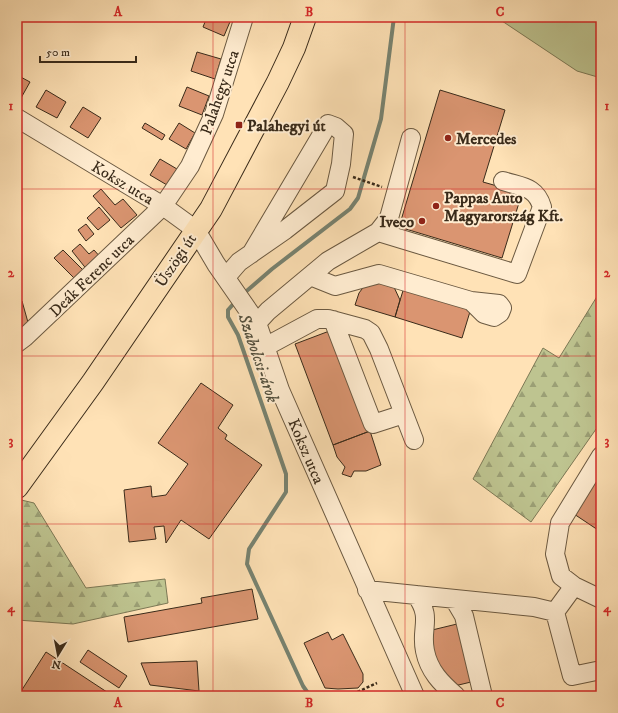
<svg xmlns="http://www.w3.org/2000/svg" width="618" height="713" viewBox="0 0 618 713" font-family="'IM FELL DW Pica',serif">
<defs>
<pattern id="forest-firs" width="22" height="20" patternUnits="userSpaceOnUse"><rect width="22" height="20" fill="#bec490"/><path d="M5 1l3.5 6h-7zM16 11l3.5 6h-7z" fill="#9b9f75"/></pattern>
</defs>
<rect width="100%" height="100%" fill="#ffe2b6"/>
<filter id="stains"><feTurbulence type="fractalNoise" baseFrequency=".005" numOctaves="4"/><feColorMatrix values="0 0 0 0 .2 0 0 0 0 .09 0 0 0 0 .02 0 0 0 .5 -.17"/></filter>
<radialGradient id="worn" r=".72"><stop offset=".6" stop-color="#630" stop-opacity="0"/><stop offset="1" stop-color="#630" stop-opacity=".3"/></radialGradient>
<path fill="#bec490" stroke="#7c7855" d="M496 17H601V78L577 71Z"/>
<path fill="url(#forest-firs)" stroke="#7c7855" d="M601 290V422L531 522 473 479 543 348 559 358Z
M17 499 34 503 86 588 165 579 168 603 73 624 17 620Z"/>
<g fill="none" stroke-linecap="round" stroke-linejoin="round">
<path stroke="#778371" stroke-width="4" d="M242 295 272 269 350 209 358 198 381 119 394 17
M236 301 228 310V317L238 335 286 474V492L249 549 247 564 303 686 310 696"/>
</g>
<path fill="#da9571" stroke="#3a2b1a" d="M207 17H232L224 36 203 27Z
M197 52 221 59 215 79 191 71Z
M17 75 30 82 21 98 17 96Z
M187 87 209 96 202 115 179 106Z
M46 90 66 102 57 118 36 107Z
M440 90 505 110 483 182 522 193 502 258 399 227Z
M83 107 101 118 88 138 70 127Z
M145 123 165 135 162 140 142 128Z
M179 123 195 133 186 149 169 139Z
M160 159 177 169 167 185 150 175Z
M101 189 115 205 123 199 137 215 121 228 93 196Z
M99 207 110 220 98 230 87 218Z
M86 224 94 234 86 241 78 230Z
M80 244 89 254 94 250 102 259 88 271 72 251Z
M63 250 85 272 77 281 54 258Z
M387 282 393 285 400 300 395 317 355 305 359 293 365 285Z
M405 284 472 305 462 338 395 317Z
M22 301 29 326 18 329 17 303Z
M332 330 370 431 333 445 295 344Z
M201 383 233 405 218 428 227 435 225 439 262 465 209 539 181 520 166 543 164 526 154 527 156 539 129 542 124 490 151 486 152 497 166 495 188 464 158 443Z
M370 431 381 465 366 471H354L351 477 342 474 345 467 337 457 333 445Z
M601 468V532L571 512Z
M252 589 258 619 128 642 124 617 202 603 201 598Z
M457 624 471 682 442 689 428 631Z
M328 632 332 640 343 634 363 674V682L358 688 338 689 325 688 304 643Z
M88 650 127 676 119 688 80 662Z
M46 652 113 696H18Z
M197 661 199 691 150 685 141 663Z"/>
<g fill="none" stroke-linecap="round" stroke-linejoin="round">
<defs>
<path id="minor" d="M17 118 163 206 196 230 216 264 257 323 280 390 415 696
M378 232 517 274 542 207C536 186 521 187 503 181
M310 276 335 286 379 274 471 301 499 304 502 308 500 313 494 317 484 314 471 301
M226 277 239 262 285 230 335 191 341 164 344 134 336 127 328 124 251 254
M333 320 373 424 404 414
M257 323 268 311 328 261 378 232 389 218 411 138
M17 343 25 337 163 206 190 166 214 114 244 17
M265 347 317 319H328L365 329 371 333 379 349 414 440
M601 456 560 523 555 554 561 576 574 586 601 599
M367 590 534 607 555 612 572 676 601 670
M416 595C433 618 420 628 425 651 429 671 441 683 456 696
M454 599 464 616 483 696
M555 612 574 586"/>
<path id="major" d="M17 487 93 382 211 209 278 82 294 48 305 17"/>
</defs>
<use href="#minor" stroke="#6b5941" stroke-width="20"/>
<use href="#major" stroke="#3a2b1a" stroke-width="24"/>
<path stroke="#3a2b1a" stroke-width="2.5" stroke-dasharray="3 2" stroke-linecap="butt" d="M353 177 382 187
M339 696 340 694 355 693 377 683"/>
<use href="#minor" stroke="#ffecd0" stroke-width="18"/>
<use href="#major" stroke="#ffe2b6" stroke-width="22"/>
</g>
<path fill="none" stroke="#d62828" stroke-width="1" stroke-opacity="0.55" d="M213 17V696M405 17V696M17 189H601M17 356H601M17 524H601"/>
<g fill="#8f2418" stroke="#ffecd0" stroke-width="1.5">
<rect x="235" y="121" width="8" height="8" rx="2"/>
<circle cx="448" cy="138" r="4"/>
<circle cx="436" cy="206" r="4"/>
<circle cx="422" cy="221" r="4"/>
</g>
<g text-anchor="middle" stroke-width="4" stroke-linejoin="round" paint-order="stroke">
<g font-size="16" fill="#3a2b1a" stroke="#ffecd0">
<text transform="translate(219 92) rotate(-71)" y="6">Palahegy utca</text>
<text transform="translate(123 182) rotate(31)" y="6">Koksz utca</text>
<text transform="translate(175 260) rotate(-56)" y="6">Üszögi út</text>
<text transform="translate(91 275) rotate(-44)" y="6">Deák Ferenc utca</text>
<text transform="translate(307 451) rotate(67)" y="6">Koksz utca</text>
</g>
<g font-size="16" font-weight="bold" fill="#3a2b1a" stroke="#ffecd0" text-anchor="start">
<text x="247" y="131">Palahegyi út</text>
<text x="456" y="144">Mercedes</text>
<text x="444" y="203">Pappas Auto<tspan x="444" dy="18">Magyarország Kft.</tspan></text>
<text x="414" y="227" text-anchor="end">Iveco</text>
</g>
<g font-size="17" font-style="italic" fill="#54503e" stroke="#ffecd0">
<text transform="translate(259 358) rotate(71)" y="6">Szabolcsi-árok</text>
</g>
</g>
<rect width="618" height="713" fill="none" stroke="#ffe2b6" stroke-width="44"/>
<g transform="translate(58 655) rotate(190)" stroke="#ffecd0" stroke-width="3" paint-order="stroke">
<path d="M0-3L7 15L0 10L-7 15Z" fill="#3a2b1a"/>
<text y="-6" font-size="11" font-weight="bold" text-anchor="middle" fill="#3a2b1a">N</text>
</g>
<path d="M40 56v6h96v-6" fill="none" stroke="#3a2b1a" stroke-width="2"/>
<text x="46" y="56" font-size="12" fill="#3a2b1a" stroke="#ffecd0" stroke-width="3" paint-order="stroke">50 m</text>
<rect x="22" y="22" width="574" height="669" fill="none" stroke="#d62828" stroke-width="1.5"/>
<g font-size="13" text-anchor="middle" font-weight="bold" fill="#d62828">
<text x="118" y="16">A</text>
<text x="309" y="16">B</text>
<text x="500" y="16">C</text>
<text x="11" y="110">1</text>
<text x="607" y="110">1</text>
<text x="11" y="277">2</text>
<text x="607" y="277">2</text>
<text x="11" y="445">3</text>
<text x="607" y="445">3</text>
<text x="11" y="612">4</text>
<text x="607" y="612">4</text>
<text x="118" y="707">A</text>
<text x="309" y="707">B</text>
<text x="500" y="707">C</text>
</g>
<rect width="100%" height="100%" filter="url(#stains)"/>
<rect width="100%" height="100%" fill="url(#worn)"/>
</svg>
